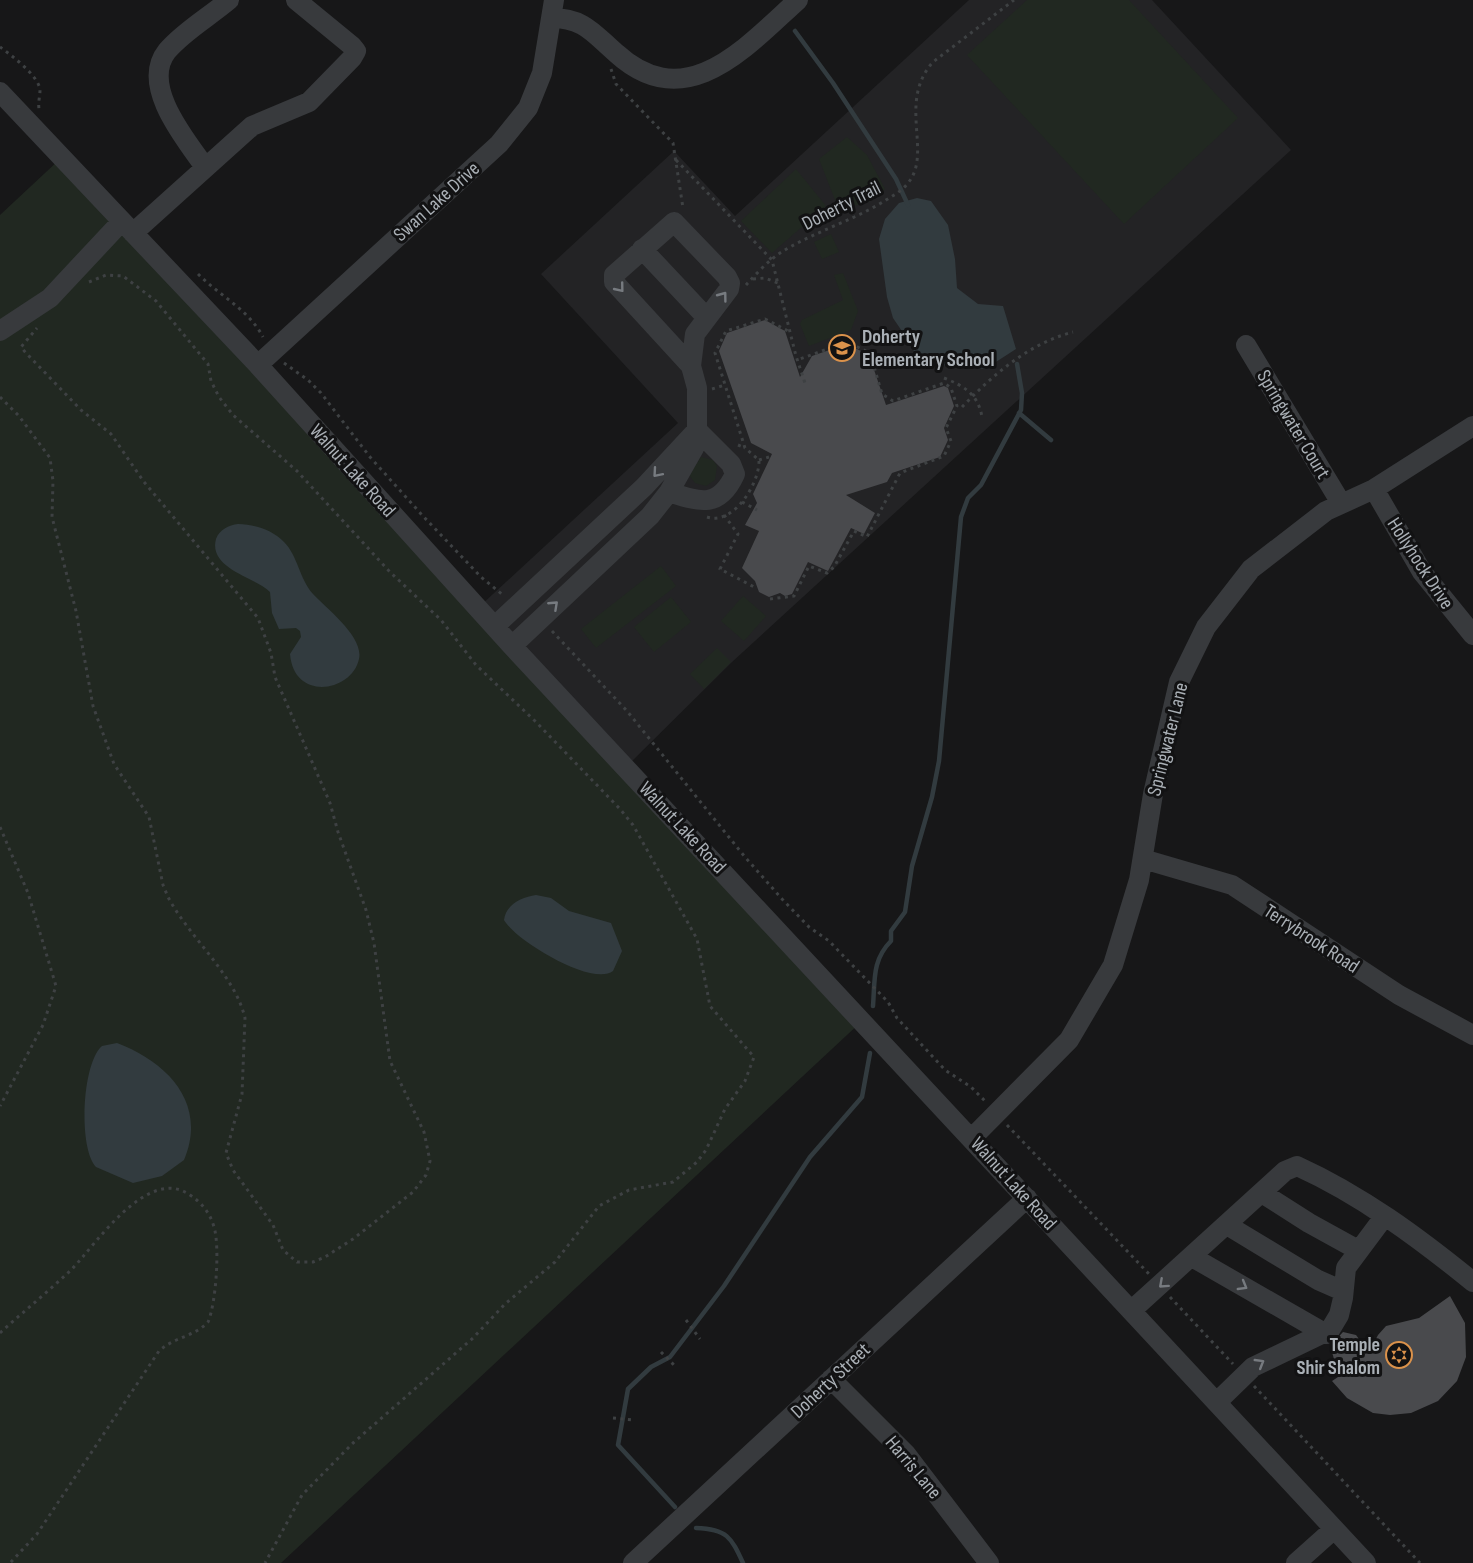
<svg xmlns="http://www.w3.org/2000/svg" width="1473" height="1563" viewBox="0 0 1473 1563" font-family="'Sofia Sans Condensed',sans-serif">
<rect width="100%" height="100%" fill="#171718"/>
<path fill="#232325" d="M969 0H1152L1291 150 732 662 627 766 479 607 678 423 541 274 674 151 735 216Z"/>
<path fill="#212821" d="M1027 0H1129L1238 118 1124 224 967 55Z
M847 137 867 155 885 189C870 205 855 210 835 200L819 159Z
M60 159 862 1021 281 1563H0V215Z
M796 169 826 206 772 253 741 221Z
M831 234 839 252 822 259 814 242Z
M843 273 858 311 851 330 809 346 800 324 802 320 843 300 834 275Z
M701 457 713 460 717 466 715 480 706 486 695 483 689 475Z
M661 566 676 586 596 648 581 629Z
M743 596 766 616 744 641 721 621Z
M671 597 691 622 654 652 634 627Z
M717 648 731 662 704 689 690 674Z"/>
<path fill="#323b3f" d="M917 198 931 201 948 225 955 259 957 288 978 304 1003 306 1016 349 985 369C962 365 941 367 918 362L912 346 893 318 887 297 879 239 885 219 899 203Z
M238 524C255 525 271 529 284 542 298 556 299 578 313 594 327 609 364 637 359 659 352 692 294 702 290 654L301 637 300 631 296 628 279 629 272 613 270 592C255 577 208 569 216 539 219 530 229 525 238 524Z
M536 895 551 898 569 911 611 923 622 951 613 971C592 987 515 940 504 920 506 904 522 897 536 895Z
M117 1043C167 1062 208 1103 184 1160L162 1176 133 1183 96 1167C78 1148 82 1063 102 1046Z"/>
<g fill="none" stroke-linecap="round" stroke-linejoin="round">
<path stroke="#323b3f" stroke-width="4.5" d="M795 31 833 83 896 179 908 205
M1019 413 1051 440
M873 1006C875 980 872 960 891 941V931L905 912 912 866 932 797 939 761 961 517 968 498 981 485 1021 410 1022 393 1017 364
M675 1507 618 1445 628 1389 651 1367 670 1357 724 1286 810 1157 862 1097 870 1053
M696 1528C727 1529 731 1537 743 1563"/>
</g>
<path fill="#494a4d" d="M765 320 785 331 800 377 812 356 847 344 869 355 886 405 944 386 948 388 954 406 944 428 948 440 940 457 892 473 887 482 846 495 875 513 864 534 851 528 828 571 808 562 792 594 785 596 780 593 769 597 759 592 755 581 742 568 759 531 745 525 757 503 753 494 772 454 751 443 719 351 727 333Z
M1450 1296 1465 1323 1466 1357 1457 1381 1438 1401 1411 1413 1390 1415 1373 1413 1347 1398 1332 1381 1347 1371 1334 1359 1331 1349V1345L1343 1332 1356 1335 1369 1352 1378 1335 1386 1326 1419 1318Z"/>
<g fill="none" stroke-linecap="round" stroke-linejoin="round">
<path stroke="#3e4143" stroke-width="3" stroke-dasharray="3 4.5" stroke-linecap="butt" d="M0 47C11 55 39 76 40 90 40 96 38 102 39 109
M611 69 616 84 673 143 683 208
M676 160 772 260 796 356 806 386
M198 274C220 296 249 310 263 337
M753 279 765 278 778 283
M89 282 106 275 123 276 156 301 208 364 211 381 219 397 233 415 297 471 390 572 441 620 476 665 535 721 620 809 633 825 697 939 710 1006 754 1057 745 1081 725 1109 706 1150 697 1162 673 1182 629 1190 599 1206 555 1262 505 1304 473 1338 353 1443 302 1495 265 1563
M746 285C756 274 768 261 780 253 813 232 853 221 886 200 894 195 903 190 908 183 933 153 897 102 933 62L1014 0
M284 363 308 380 321 393 370 457 422 515 481 577 503 595
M944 378C964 386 978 394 982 417
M712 389 725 385
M0 397 19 416 50 458 53 481 52 517 76 611 93 706 114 764 149 817 163 885 168 897C189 937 235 975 245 1018L242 1094 226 1153 233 1170 273 1225 283 1250 297 1262H313L325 1257 353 1239 413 1192 426 1175 430 1161 424 1132 390 1061 374 943 366 910 338 832 330 803 275 677 271 653 258 618 144 482 111 434 81 410 26 353 21 347 37 328
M962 407C994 374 1028 344 1073 332
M738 445 745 448
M759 460 769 457
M742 502 757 510
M724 515 738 534 720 569 756 588
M707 517C734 526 760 482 759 460L745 448 715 353 726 331 765 319 790 332
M770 599 794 596 809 566 827 573 834 567 854 531 867 537 900 473 944 456 951 441 946 428 957 406 951 388 944 383 893 401 882 394 870 353 847 342 797 360
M552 631 627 711 745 857 782 899 809 927 829 941 888 1002 897 1018 945 1070 971 1087 986 1102
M0 827 28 893 56 986 43 1025 0 1106
M1007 1125 1149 1274
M1170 1297 1233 1364
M686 1320 700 1339
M0 1333C24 1311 49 1291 72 1269 96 1244 148 1165 190 1195 202 1203 210 1213 214 1227 220 1246 216 1304 208 1322 194 1337 174 1337 159 1351L37 1534 10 1563
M661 1352 676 1367
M1254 1386 1420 1563
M613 1418 633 1420"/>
<path stroke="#383a3d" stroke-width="20" d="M551 18C584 18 593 33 616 53 686 117 746 47 798 0
M0 92 258 365 512 646 1366 1563
M205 167C185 139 140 85 167 51 184 31 209 17 229 0
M133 233 252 126 309 102 352 58 356 51 352 46 296 0
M642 249 706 317
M0 331 50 298 122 221
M1246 345 1341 503
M258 365 499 144 528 108 542 73 554 0
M1374 489 1422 572 1473 635
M669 492C700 502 719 509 735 474L731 464 697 430
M495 626 644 487 697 430
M512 646 650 516 669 492 694 448 697 430V388L691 366 695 334 729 289 730 283 727 277 674 222 614 275V282L691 366
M1143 859 1232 885 1399 995 1473 1035
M972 1138 1069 1040 1113 965 1139 880 1153 794 1179 682 1206 627 1251 569 1326 511 1374 489 1473 426
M1262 1193 1309 1223 1358 1250
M1227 1225 1318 1280 1343 1291
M1192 1257 1326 1334
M1132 1310 1285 1171 1297 1166C1361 1195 1419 1238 1473 1282
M831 1379 906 1454 989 1563
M1217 1402 1253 1367 1330 1330 1339 1315 1343 1298 1346 1268 1384 1217
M633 1563 1027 1198
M1296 1563 1334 1529"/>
</g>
<defs><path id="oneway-chevron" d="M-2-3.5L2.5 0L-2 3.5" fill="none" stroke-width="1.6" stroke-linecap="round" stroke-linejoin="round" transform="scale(1.5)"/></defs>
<g stroke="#777b80">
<use href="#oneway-chevron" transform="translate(620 288) rotate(51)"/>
<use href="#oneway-chevron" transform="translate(723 296) rotate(-53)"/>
<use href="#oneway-chevron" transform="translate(657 473) rotate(131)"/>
<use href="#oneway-chevron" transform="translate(554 605) rotate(-43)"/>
<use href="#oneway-chevron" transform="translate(1163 1284) rotate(138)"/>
<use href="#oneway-chevron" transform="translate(1243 1286) rotate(30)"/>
<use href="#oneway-chevron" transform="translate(1260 1363) rotate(-31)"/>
</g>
<defs>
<symbol id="school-ring" viewBox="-11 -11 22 22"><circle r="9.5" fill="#121213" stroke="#db924b" stroke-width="1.5"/><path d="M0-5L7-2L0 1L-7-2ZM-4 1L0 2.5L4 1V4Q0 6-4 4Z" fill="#db924b"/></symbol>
<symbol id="synagogue-ring" viewBox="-11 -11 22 22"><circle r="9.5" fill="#121213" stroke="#db924b" stroke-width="1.5"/><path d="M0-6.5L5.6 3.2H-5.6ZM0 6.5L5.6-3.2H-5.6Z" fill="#db924b"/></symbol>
</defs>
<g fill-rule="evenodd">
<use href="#school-ring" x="827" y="333" width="30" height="30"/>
<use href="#synagogue-ring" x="1384" y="1340" width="30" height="30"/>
</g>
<g text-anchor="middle" stroke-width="6" stroke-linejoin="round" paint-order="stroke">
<g font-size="20" fill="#aab0b6" stroke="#121213">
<text transform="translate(436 201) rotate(-42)" y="7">Swan Lake Drive</text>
<text transform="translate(841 205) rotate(-27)" y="7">Doherty Trail</text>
<text transform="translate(1294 424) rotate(59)" y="7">Springwater Court</text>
<text transform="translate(353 470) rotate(48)" y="7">Walnut Lake Road</text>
<text transform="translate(1421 563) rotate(57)" y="7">Hollyhock Drive</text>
<text transform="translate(1167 739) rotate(-76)" y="7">Springwater Lane</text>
<text transform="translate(683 827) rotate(47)" y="7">Walnut Lake Road</text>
<text transform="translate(1312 938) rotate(33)" y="7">Terrybrook Road</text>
<text transform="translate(1014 1183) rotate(48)" y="7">Walnut Lake Road</text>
<text transform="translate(830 1380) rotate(-43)" y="7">Doherty Street</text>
<text transform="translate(914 1467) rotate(50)" y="7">Harris Lane</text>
</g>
<g font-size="20" font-weight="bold" fill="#aab0b6" stroke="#121213" text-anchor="start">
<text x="862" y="343">Doherty<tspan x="862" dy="23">Elementary School</tspan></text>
<text x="1380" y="1351" text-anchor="end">Temple<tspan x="1380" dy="23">Shir Shalom</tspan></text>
</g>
</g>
</svg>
